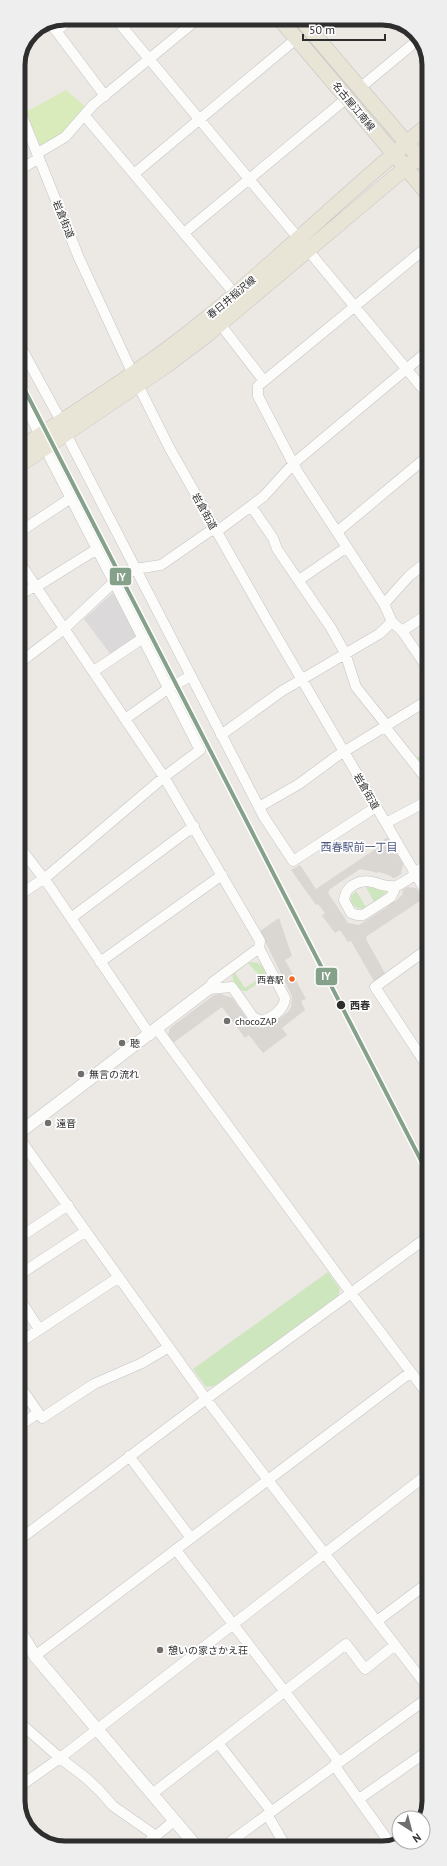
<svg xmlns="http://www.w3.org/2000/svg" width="447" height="1866" viewBox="0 0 447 1866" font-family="'PT Sans','Noto Sans JP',sans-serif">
<rect width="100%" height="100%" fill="#ece8e4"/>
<path fill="#dcd9db" d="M116 590 139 636 111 655 84 619Z"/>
<path fill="#cee6be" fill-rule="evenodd" d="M428 750V776L416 758Z
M368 885 386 889 388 891 374 902 366 887Z
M356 891 366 907 364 909 357 908 351 903V896Z
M249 962C258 961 268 967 265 978L247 991H244C236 987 231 981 233 971ZM248 963 260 976V978L245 988 235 973Z
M328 1272 340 1289 338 1297 214 1386 206 1387 193 1369Z"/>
<path fill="#d9eabb" d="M66 90 87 108 63 135 43 146 40 145 26 112Z"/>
<path fill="#dad6d2" d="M388 838 403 864 401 874 395 878H392L391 876 379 872 377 873 370 871 360 869 330 889 328 893 348 923 359 925 386 908 394 900 395 902 403 894 402 891 407 887 416 888 423 899 367 936 366 939 386 975 375 983 351 941 348 942 340 930 335 933 322 916 325 913 318 904 316 905 291 870 300 865 316 889 383 844 384 839Z
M279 918 292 956 285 960 306 999 301 1001 305 1010 282 1028 287 1035 263 1053 249 1035 245 1038 222 1007 173 1043 168 1036 170 1028 214 995 221 994 232 998 251 1024 257 1027 263 1028 269 1026 288 1012 291 1008 292 996 260 931Z"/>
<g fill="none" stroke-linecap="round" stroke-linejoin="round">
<defs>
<path id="minor" d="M115 18 299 239
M51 24 105 96
M308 28 321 18
M56 31 72 18
M361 87 419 39
M18 106 79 258 138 385 170 449 267 620 429 897
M85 116 235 294
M38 153 65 137 93 105 199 18
M18 171 39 158
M134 174 296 39
M184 233 347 98
M428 246 258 386V396L297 471 384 604 392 622 402 631 428 669
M307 249 428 395
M220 324 264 381
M18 342 61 421
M18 392 40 435
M66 434 264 817 293 861 376 807
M251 506 273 538 277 549 331 628 345 653 356 687 384 722 387 729 428 781
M337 532 428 456
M18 533 71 498
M18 560 164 777 260 941 259 948 285 998C284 1010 272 1018 261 1021L253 1017 232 987 208 989
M299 580 347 547
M36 587 97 549
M18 596 35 586
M384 604 409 576 428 561
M402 631 428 614
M18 664 64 629 114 582 135 569 161 565 210 531 220 529 251 506 264 496 294 463 428 351
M94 671 143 638
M125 719 169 688 191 676
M221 735 282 691 379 634 392 622
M259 807 299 784 337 756 428 700
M386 823 429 800
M18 845 48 884 150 1035
M44 879 164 777 200 750 45 448
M396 886 391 897 363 915H357L351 913 344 900C345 893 347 889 353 885 371 875 380 889 396 886 402 884 410 878 415 875
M18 896 43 879
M71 918 194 826
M429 948 375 987 429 1069
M100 962 222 875
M208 989 213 982 259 948
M157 1029 351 1293 429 1396
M19 1138 206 1399 268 1480 35 1656
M19 1238 68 1205
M19 1275 86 1231
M19 1298 39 1329
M19 1343 119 1277
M411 1372 268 1480 429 1689
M19 1385 42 1418 94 1384 142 1363 169 1347
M19 1426 38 1413
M129 1456 191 1538
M19 1540 206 1399 429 1236
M176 1550 339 1762
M377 1621 429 1582
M19 1722 60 1758 86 1778 99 1790 113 1806 156 1836 175 1820
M218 1743 271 1811
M334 1765 392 1846
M19 1787 60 1758 429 1473
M152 1794 346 1644 365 1669 395 1645
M359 1799 429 1750
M267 1814 286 1847
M223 1847 429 1697
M141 1848 156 1836"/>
<path id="tertiary" d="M19 1133 208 989
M19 1630 35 1656 197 1847"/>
<path id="secondary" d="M415 875 429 866"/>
<path id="primary" d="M279 18 428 194
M300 18 428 168
M18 450C82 407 148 367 207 318 282 256 353 187 428 125
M18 466 167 365 208 334 428 149"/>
</defs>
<use href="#minor" stroke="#c5c4c5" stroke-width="11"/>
<use href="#tertiary" stroke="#c5c4c5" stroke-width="13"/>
<use href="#secondary" stroke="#c5c4c5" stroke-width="15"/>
<use href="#primary" stroke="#c6c5c4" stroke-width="16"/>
<use href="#minor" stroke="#fcfcfb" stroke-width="10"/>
<use href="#tertiary" stroke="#fcfcfb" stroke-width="12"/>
<use href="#secondary" stroke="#fcfcfb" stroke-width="14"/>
<use href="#primary" stroke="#e8e4d6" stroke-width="15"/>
<defs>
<path id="rail-1" d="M18 377 429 1176"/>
</defs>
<use href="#rail-1" stroke="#fff" stroke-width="7"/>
<use href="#rail-1" stroke="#85a18a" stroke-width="4"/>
</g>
<circle fill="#f26522" stroke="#fff" stroke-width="1.5" cx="292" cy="979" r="3.5"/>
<circle fill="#2e2e2e" stroke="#fff" stroke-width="1.5" cx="341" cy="1005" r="5"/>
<g fill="#706f6e" stroke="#fff" stroke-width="1.5">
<circle cx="227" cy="1021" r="4"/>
<circle cx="122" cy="1043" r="4"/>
<circle cx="81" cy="1074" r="4"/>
<circle cx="48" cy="1123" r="4"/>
<circle cx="160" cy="1650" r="4"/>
</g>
<g text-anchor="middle" stroke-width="3.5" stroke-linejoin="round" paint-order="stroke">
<g font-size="9" fill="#2e2e2e" stroke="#fff" text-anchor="end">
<text x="284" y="983">西春駅</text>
</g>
<g font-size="10" fill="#2e2e2e" stroke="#fff">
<text transform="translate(354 106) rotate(50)" y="4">名古屋江南線</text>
<text transform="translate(64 219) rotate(68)" y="4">岩倉街道</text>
<text transform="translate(231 297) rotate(-40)" y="4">春日井稲沢線</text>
<text transform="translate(205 511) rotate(61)" y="4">岩倉街道</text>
<text transform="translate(367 791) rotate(60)" y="4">岩倉街道</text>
</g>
<g font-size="10" font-weight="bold" fill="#2e2e2e" stroke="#fff" text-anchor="start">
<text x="350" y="1009">西春</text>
</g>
<g font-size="10" fill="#2e2e2e" stroke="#fff" text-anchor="start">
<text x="235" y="1025">chocoZAP</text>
<text x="130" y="1047">聴</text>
<text x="89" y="1078">無言の流れ</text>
<text x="56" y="1127">遠音</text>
<text x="168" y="1654">憩いの家さかえ荘</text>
</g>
<g font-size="11" fill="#4d5680" stroke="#fff">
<text x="359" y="851">西春駅前一丁目</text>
</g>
</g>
<path d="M0 0H447V1866H0ZM65 25H382A40 40 0 0 1 422 65V1801A40 40 0 0 1 382 1841H65A40 40 0 0 1 25 1801V65A40 40 0 0 1 65 25Z" fill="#eee" fill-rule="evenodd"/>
<path fill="none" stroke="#2e2e2e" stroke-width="5" d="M65 25H382A40 40 0 0 1 422 65V1801A40 40 0 0 1 382 1841H65A40 40 0 0 1 25 1801V65A40 40 0 0 1 65 25Z"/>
<g stroke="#fff" stroke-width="1.5">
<rect x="109" y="567" width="23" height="19" rx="4" fill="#85a18a"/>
<rect x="315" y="967" width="23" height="19" rx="4" fill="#85a18a"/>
</g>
<g font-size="11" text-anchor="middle" font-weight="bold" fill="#fff">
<text x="121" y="581">IY</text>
<text x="326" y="980">IY</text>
</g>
<g transform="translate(411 1830) rotate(144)"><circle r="19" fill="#ffffff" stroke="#ababab"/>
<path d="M0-3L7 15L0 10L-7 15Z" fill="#706f6e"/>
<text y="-6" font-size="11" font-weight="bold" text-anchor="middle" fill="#2e2e2e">N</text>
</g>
<path d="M303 34v6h82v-6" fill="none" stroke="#2e2e2e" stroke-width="2"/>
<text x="309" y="34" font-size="12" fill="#2e2e2e" stroke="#ffffff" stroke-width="3" paint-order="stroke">50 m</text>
</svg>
